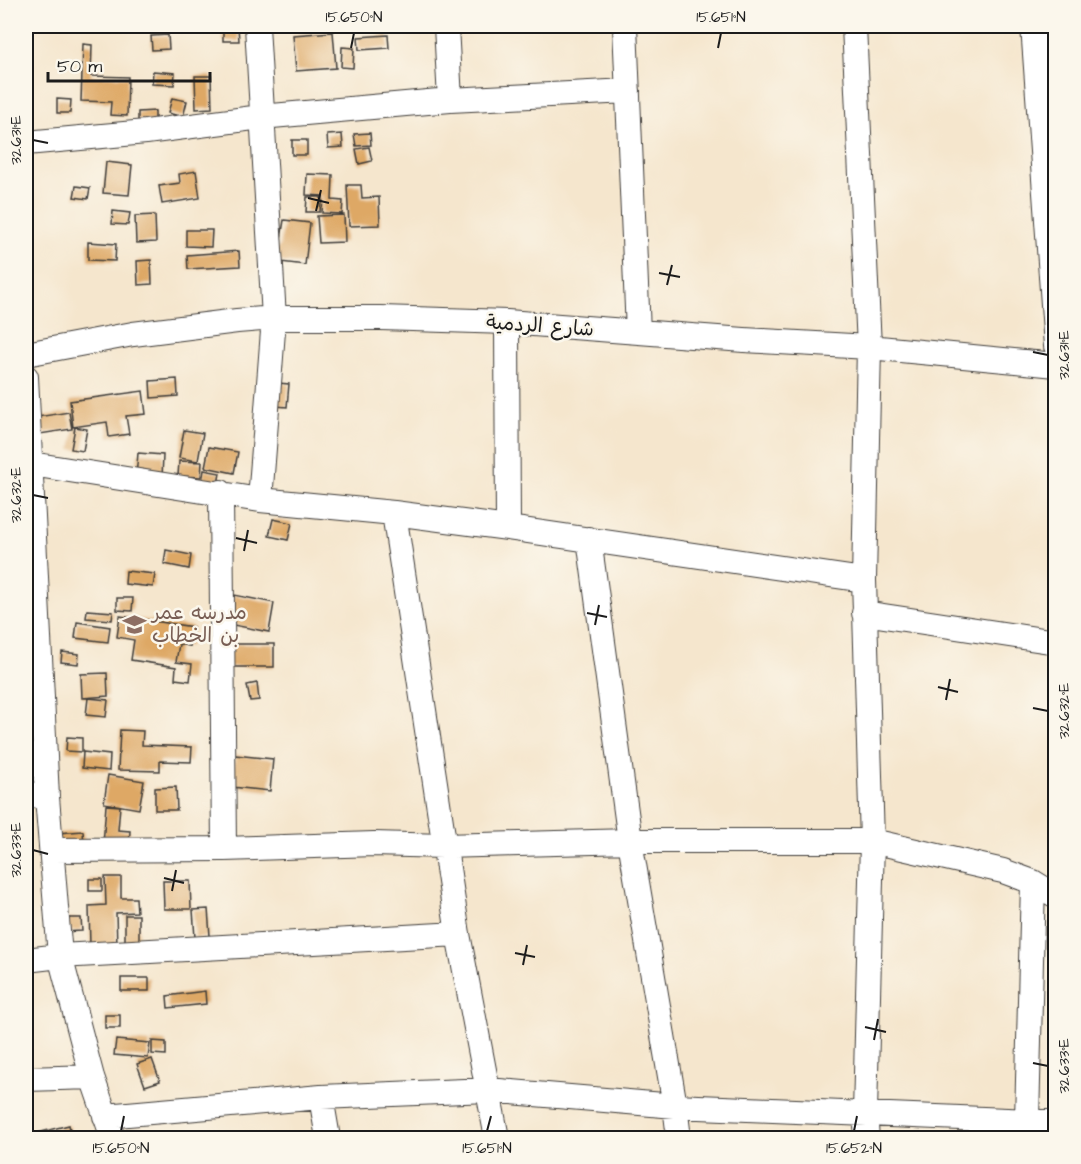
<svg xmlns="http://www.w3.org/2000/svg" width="1081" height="1164" viewBox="0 0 1081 1164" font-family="'Architects Daughter','Playpen Sans Arabic',sans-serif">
<rect width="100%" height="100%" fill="#fbf7ec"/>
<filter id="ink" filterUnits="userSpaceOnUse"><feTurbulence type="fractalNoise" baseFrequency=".0167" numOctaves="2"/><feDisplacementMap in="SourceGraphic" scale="12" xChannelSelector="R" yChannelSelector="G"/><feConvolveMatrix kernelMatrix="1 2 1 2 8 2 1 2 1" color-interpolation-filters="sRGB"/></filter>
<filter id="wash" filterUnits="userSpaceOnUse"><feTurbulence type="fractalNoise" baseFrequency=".008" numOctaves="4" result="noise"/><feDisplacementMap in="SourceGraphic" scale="24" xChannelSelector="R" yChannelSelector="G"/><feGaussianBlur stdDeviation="1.35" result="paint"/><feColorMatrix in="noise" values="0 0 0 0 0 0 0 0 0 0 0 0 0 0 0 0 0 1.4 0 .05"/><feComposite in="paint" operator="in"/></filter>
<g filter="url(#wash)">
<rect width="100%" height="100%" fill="#f5e6cd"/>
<g id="blocks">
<path fill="#dea865" d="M223 26H238L239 41H223Z
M333 32 336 68 296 71 293 35Z
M168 35 169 49 152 50 151 36Z
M388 35 389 48 359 50 358 37Z
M83 44 92 45 91 76 128 77 127 116 110 115 111 102 81 101Z
M342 47 354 48 353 68 341 67Z
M153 71 175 73 174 85 152 84Z
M195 76H211L212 108 196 109Z
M172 98 187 101 183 117 168 113Z
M57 99 71 100 70 113H57Z
M155 111V121H138V112Z
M370 133 371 145 356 146 354 134Z
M342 134 343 147 328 148 327 135Z
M292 140H307V155H292Z
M369 147 372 161 359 164 356 149Z
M106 162 132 165 129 195 103 193Z
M196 171 200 198 162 204 159 186 180 183 179 174Z
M307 174 333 175 332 200 343 201 342 214 322 213 323 196 306 195Z
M347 185H361L362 198 379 197 380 225 349 226Z
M76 186 90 188 88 199 74 197Z
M307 197H321L320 212H306Z
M113 211 130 213 128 225 112 224Z
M155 215 156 242 136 243 135 216Z
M344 215 345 242 319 243 317 216Z
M284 220 310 223 305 265 264 260 280 246Z
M186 230H212L211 247 186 246Z
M88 242 116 244 115 261 88 260Z
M239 251 240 266 188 269 187 255Z
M151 260 152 284 138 285 137 261Z
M177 379 178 396 151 398 150 381Z
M266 382 289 384 287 407 264 405Z
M143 391 146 414 126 416 129 434 109 437 107 422 73 427 70 401Z
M69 412 72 429 40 434 37 417Z
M75 427 87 429 83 451 71 449Z
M184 430 203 433 198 461 179 458Z
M209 447 238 452 234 473 205 467Z
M138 453 163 455 162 478 136 477Z
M179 461 202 462 201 477 178 476Z
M204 470 220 473 217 490 201 488Z
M273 519 292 523 288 540 269 536Z
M166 550 191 555 189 569 164 564Z
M126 571 155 574 153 587 125 584Z
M234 595 274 603 269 632 228 624Z
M117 598H133L132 611 117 610Z
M87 610 113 612 112 620 86 618Z
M120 616 193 627 190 646 179 644 176 662 192 664 190 681 175 679 176 667 131 660 134 640 117 637Z
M77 622 110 627 108 642 75 638Z
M225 644H274V667H225Z
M62 652 79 654 78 664 61 662Z
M107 673 108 696 82 698 81 674Z
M257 683 259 700 250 701 247 685Z
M88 698 108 700 106 717 86 715Z
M120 730 143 731 142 745 192 747 191 762 160 761V771L118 770Z
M67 737 82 738V752L66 751Z
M83 752 110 755 109 771 82 768Z
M235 755 273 759 270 791 232 787Z
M108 775 144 781 139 809 104 803Z
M176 787 177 810H155V788Z
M106 805 120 806 118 830 130 831 129 847 103 845Z
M83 831 84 845 59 847 58 833Z
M105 877H121V898H136L137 912 116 913 117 945 90 946 89 906 106 905Z
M89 879H102V891H89Z
M163 881H190L191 909H164Z
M208 909 210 936 195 938 193 910Z
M125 915H139V943H125Z
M62 918H81L82 931 62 932Z
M121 978H149V991H121Z
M205 991 206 1004 168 1008 167 996Z
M105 1015H120V1028H105Z
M116 1040 150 1043 148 1058 114 1055Z
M152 1041 166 1042V1055L152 1054Z
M152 1059 160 1081 145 1086 137 1064Z
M69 1125 72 1138H38L37 1133Z"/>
</g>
</g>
<g filter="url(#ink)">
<use href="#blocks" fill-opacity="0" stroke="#3d3a37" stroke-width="1.5"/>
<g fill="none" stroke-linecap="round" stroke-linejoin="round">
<defs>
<path id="minor" d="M257 26 274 318 260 500
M446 26 450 100
M625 26 638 332
M854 26 869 347 864 580 872 841 865 1113 867 1138
M1033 26 1056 346
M26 143 146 132 261 117 450 100 628 91
M507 322 508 528
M26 354 133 334 237 321 274 318H381L507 322 744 340 869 347 1056 365
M26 377 47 797 60 956 92 1077 113 1138
M31 464 260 500 394 513 508 528 864 580
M221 492 224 849
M394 513 458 934 497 1138
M589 539 630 841 675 1106 679 1138
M864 613 1056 642
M26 794 47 797
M52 850 224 849 374 844 443 846 630 841H872L1003 871 1033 882 1056 896
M26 960 60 956 458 934
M26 1079 92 1077
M321 1097 328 1138
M105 1116 321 1097 488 1090 675 1106 1056 1122
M1027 1120 1033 882"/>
</defs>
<use href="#minor" stroke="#3d3a37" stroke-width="26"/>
<use href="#minor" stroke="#fff" stroke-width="24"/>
</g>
</g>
<path fill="none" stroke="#1c1c1c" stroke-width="2" d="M351 48 354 33M718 48 721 33M33 140 48 143M308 198 329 203M316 211 321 190M659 273 680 277M667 285 672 265M1033 352 1048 355M33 495 48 498M236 538 257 543M244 551 248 530M587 613 607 617M595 625 599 605M938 687 958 692M946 700 950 679M1033 708 1048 711M33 850 48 854M164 878 184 883M172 891 176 870M515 953 535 957M523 965 527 945M865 1027 886 1032M874 1040 878 1019M1033 1063 1048 1066M121 1131 124 1116M487 1131 491 1116M854 1131 857 1116"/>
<defs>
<symbol id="school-bare" viewBox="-9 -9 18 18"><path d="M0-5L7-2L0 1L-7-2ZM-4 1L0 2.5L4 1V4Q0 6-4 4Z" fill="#8d6e63" stroke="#fbf7ec" stroke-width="2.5" paint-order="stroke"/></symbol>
</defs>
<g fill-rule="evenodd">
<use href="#school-bare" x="118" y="608" width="33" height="33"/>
</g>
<g text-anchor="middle" stroke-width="5" stroke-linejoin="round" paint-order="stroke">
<g font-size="20" fill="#1c1c1c" stroke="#fbf7ec">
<text transform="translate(540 325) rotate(4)" y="7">شارع الردمية</text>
</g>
<g font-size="20" fill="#785e54" stroke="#fbf7ec" text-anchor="start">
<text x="152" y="619">مدرسه عمر<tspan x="152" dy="23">بن الخطاب</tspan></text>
</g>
</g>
<rect width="1081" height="1164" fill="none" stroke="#fbf7ec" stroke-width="66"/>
<path d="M48 72v9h162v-9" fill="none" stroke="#1c1c1c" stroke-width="3"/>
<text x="57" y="72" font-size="18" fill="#1c1c1c" stroke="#fbf7ec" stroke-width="4.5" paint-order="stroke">50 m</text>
<rect x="33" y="33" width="1015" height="1098" fill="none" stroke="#1c1c1c" stroke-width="2"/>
<g font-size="15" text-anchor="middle" fill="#1c1c1c">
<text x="354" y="22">15.650°N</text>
<text x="721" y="22">15.651°N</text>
<text transform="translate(16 140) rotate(-90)" y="5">32.631°E</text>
<text transform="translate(1064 355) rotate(-90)" y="5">32.631°E</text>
<text transform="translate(16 495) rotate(-90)" y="5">32.632°E</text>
<text transform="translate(1064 711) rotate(-90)" y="5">32.632°E</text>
<text transform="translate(16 850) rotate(-90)" y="5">32.633°E</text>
<text transform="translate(1064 1066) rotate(-90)" y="5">32.633°E</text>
<text x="121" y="1153">15.650°N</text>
<text x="487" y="1153">15.651°N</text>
<text x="854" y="1153">15.652°N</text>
</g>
</svg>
